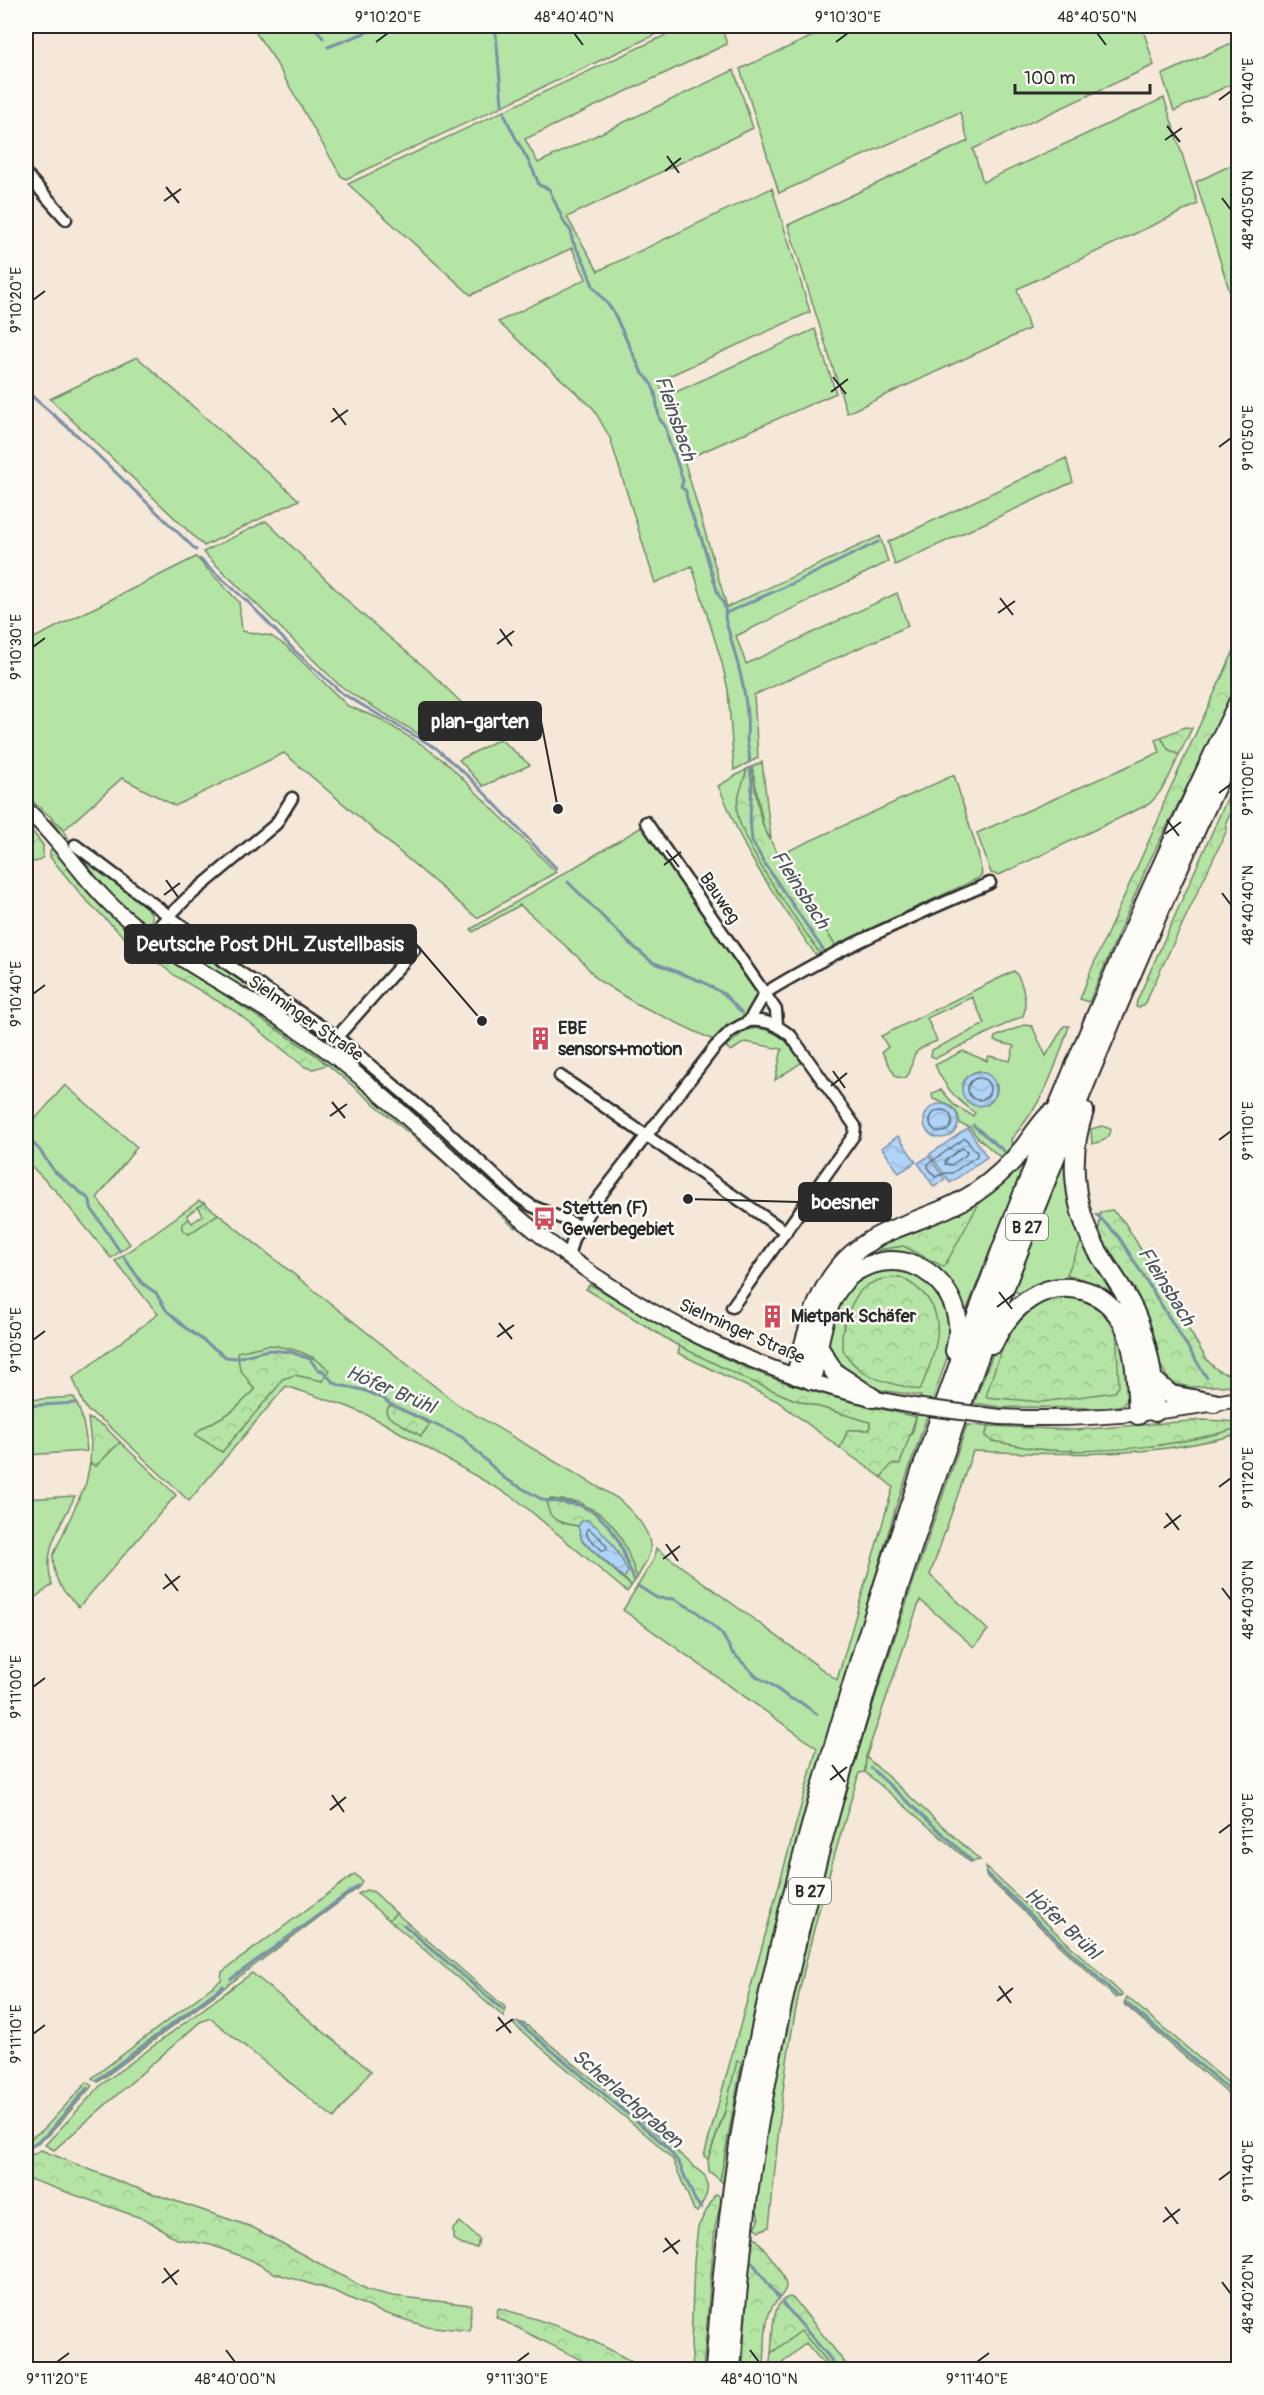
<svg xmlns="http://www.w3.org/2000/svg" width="1264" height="2395" viewBox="0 0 1264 2395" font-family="Pangolin,sans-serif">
<defs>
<pattern id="forest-crowns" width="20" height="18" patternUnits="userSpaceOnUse" patternTransform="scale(1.5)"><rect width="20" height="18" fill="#b5e5a4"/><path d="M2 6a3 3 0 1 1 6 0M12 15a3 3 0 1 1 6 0" fill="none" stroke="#9cc58d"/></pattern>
<pattern id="water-waves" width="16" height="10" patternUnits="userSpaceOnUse" patternTransform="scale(1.5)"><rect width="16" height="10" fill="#afd4f8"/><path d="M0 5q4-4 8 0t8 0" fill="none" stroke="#97b6d5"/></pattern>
</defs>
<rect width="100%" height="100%" fill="#f5e8d9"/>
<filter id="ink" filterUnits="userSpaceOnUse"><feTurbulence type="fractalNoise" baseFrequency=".0167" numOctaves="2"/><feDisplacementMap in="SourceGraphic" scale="12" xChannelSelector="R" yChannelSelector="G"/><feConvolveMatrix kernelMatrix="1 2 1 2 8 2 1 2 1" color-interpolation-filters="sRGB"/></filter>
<g filter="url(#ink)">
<path fill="#b5e5a4" stroke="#708868" stroke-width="1.5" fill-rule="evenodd" d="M251 26H674L346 179 341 176 272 56Z
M685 26H721L727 44 525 139 538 163 734 70 753 128 567 217 598 271 772 188 810 312 658 381 665 397 815 329 836 393 684 460 727 607 880 536 888 562 736 636 746 664 897 593 908 626 754 695 758 758 734 770 728 690 722 663 692 566 655 583 610 438 593 408 498 322 586 279 572 248 471 295 348 184Z
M835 26H1142L1154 65 973 149 983 182 1164 98 1198 204 1017 289 1029 329 847 413 788 225 968 141 960 112 779 193 740 69Z
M1238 40V81L1174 111 1162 75Z
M1238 162V319L1196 182Z
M137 357 299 500 204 546 50 399Z
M1066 458 1073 482 895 565 888 542Z
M266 521 357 610 428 670 470 711 422 736 353 695 337 683 203 552Z
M196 557 239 602 242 631 271 636 286 646 348 706 378 718 421 744 448 764 556 872 477 918 284 753 175 806 122 778 65 829 26 796V642Z
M1161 737 1168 749 1179 755C1171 774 1164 790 1149 804L999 875 991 873 977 833 1160 752 1155 740Z
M500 739 530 765 483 786 459 760Z
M762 762 771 839 764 829 752 767Z
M747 769 737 806 758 859 821 955 817 957C795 924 771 891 751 857 737 834 730 809 718 786Z
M954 775 978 853 982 874 979 878 835 945 777 856Z
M50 819 63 830 76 851 149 910 152 915V921L144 923 108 893 84 866Z
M640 828 647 829 761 991 744 1018 726 1026 713 1040 635 1003 598 980 580 959 520 905 473 932 471 929Z
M170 927H173V933L195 951 197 945 215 961 335 1041 404 1098 509 1193 505 1196C451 1147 398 1095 339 1053 284 1013 227 978 170 942L164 937 163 933Z
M1014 971C1023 980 1028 1005 1023 1016L936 1058 931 1056 932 1050 985 1024 972 997 927 1018 937 1041C930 1044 919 1047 915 1054 910 1063 913 1072 905 1078L896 1077 882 1052 888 1047 881 1036Z
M206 978 234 994 351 1074 490 1196 517 1225 515 1228 455 1172 316 1055 223 994Z
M1024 1025 1032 1026 1046 1056 1064 1026H1069C1054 1072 1044 1102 1011 1139 1013 1149 1007 1152 1000 1157L977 1137 970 1127 960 1124C958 1107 948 1104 933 1099L932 1094 941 1089 954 1105 973 1116 975 1113C956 1099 945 1088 935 1065L963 1051 987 1061 989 1056 1010 1061 1014 1046 994 1041 995 1037ZM979 1071 983 1072 997 1085C998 1093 994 1100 987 1105L962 1089C963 1080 970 1072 979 1071Z
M758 1028C783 1033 788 1042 802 1062L775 1080 782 1049 745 1042 731 1051 726 1047 746 1030Z
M65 1085 137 1147 97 1198 130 1244 111 1258 55 1190 26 1161V1119L31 1124Z
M1102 1126 1111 1129C1110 1140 1102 1141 1092 1144L1091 1129Z
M1030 1149 963 1319 947 1281 863 1261 840 1272 899 1230ZM978 1205 903 1246 877 1250Z
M1067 1154 1069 1183 1127 1309 1112 1300 1022 1294 1014 1291ZM1083 1241 1112 1296 1092 1283 1067 1274Z
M199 1201 204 1203 187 1215 189 1219 183 1224 189 1234 218 1214 457 1404 617 1498C631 1510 653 1531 650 1551 648 1561 641 1570 637 1578L626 1549 580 1502 550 1499 547 1501 562 1523 578 1526 582 1541 631 1586 627 1592 516 1499 380 1421 349 1407 286 1386 189 1501 105 1422 88 1411 83 1403 73 1378 158 1314 115 1261ZM313 1357 323 1381 295 1375 282 1379 222 1452 201 1429 233 1411 255 1390 249 1383ZM393 1406 430 1423 421 1436Z
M906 1265 936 1284 952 1318 948 1355 895 1510 830 1731 723 2183 720 2180 742 2062 708 2159 704 2156 817 1748 623 1610 654 1559 656 1548 837 1680 893 1487 881 1477 913 1431 921 1396 880 1390 842 1371 827 1346 835 1303 855 1276Z
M1047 1294 1108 1309 1128 1353 1129 1399 1122 1405 1107 1408 1000 1407 974 1403 997 1343 1015 1316Z
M680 1346 793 1399 870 1422V1430H848L840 1448 777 1401 678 1353Z
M74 1397C83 1415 86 1431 87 1451L26 1455V1400Z
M967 1425 989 1426 985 1436 992 1441 1046 1450 1115 1448 1161 1445 1238 1428V1434C1152 1458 1062 1455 973 1451L930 1575 988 1630 974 1647 920 1600 866 1757 865 1772 859 1773C832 1863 803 1956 789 2049 779 2108 776 2168 769 2227L759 2231 755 2227 759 2221 755 2199C769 2120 781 2041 800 1963 844 1780 906 1602 967 1425Z
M120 1442 176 1495 79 1607C62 1592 53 1579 53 1556L86 1483 90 1463 96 1466Z
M75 1496C61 1526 41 1550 52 1585L26 1604V1499Z
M355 1874 362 1881 358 1888 98 2082 92 2078 221 1980 222 1972Z
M366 1890 374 1892 396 1913 389 1920 358 1894Z
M252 1973 371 2071 334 2118 210 2018 200 2022 54 2150 45 2145 102 2084Z
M87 2082 92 2086 49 2135 26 2151V2141L43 2130Z
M460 2222 479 2239 477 2248 462 2245 453 2239V2229Z
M801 2330 834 2369H828L806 2343 775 2369 769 2370 771 2353Z"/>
<path fill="url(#forest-crowns)" stroke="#708868" stroke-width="1.5" d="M1238 642V685L1149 862 1089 1002 1080 999 1091 970 1160 816 1164 802Z
M1185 727 1192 728 1179 755 1168 749 1161 737Z
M752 767C755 783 758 817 765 830 785 870 811 907 835 945L821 955C801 925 734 838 737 805 738 794 744 781 747 769Z
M1238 774V799L1226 822 1227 830 1144 1005 1139 1008 1136 1007 1137 1001Z
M32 831 43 845V857L36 862 26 860V838Z
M56 845 68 862 223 994 316 1055 327 1065 313 1069 305 1067 236 1012 177 977 126 939 84 898 50 857V851Z
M973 1201 978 1205 944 1267 903 1246 877 1250 851 1264 879 1244Z
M204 1203 218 1214 189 1234 182 1229V1224L189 1219 192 1223 203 1215 198 1207Z
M1112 1210 1125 1223 1207 1360C1218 1372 1223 1375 1238 1374V1385L1191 1387 1175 1384 1167 1377 1159 1363 1148 1319 1137 1294 1099 1233 1100 1212Z
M1082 1240 1114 1297 1092 1283 1067 1274Z
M900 1277C954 1304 939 1345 920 1390 893 1384 863 1380 846 1355 835 1339 850 1298 865 1287 874 1280 888 1278 900 1277Z
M590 1284C637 1312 685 1341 735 1363 793 1389 855 1403 916 1417L900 1464H892L881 1477 840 1448 848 1430H870V1422L793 1399 746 1379 675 1344 586 1289Z
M1062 1294 1084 1296 1104 1311 1116 1328 1119 1386 1115 1392 1041 1402 986 1397C996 1364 1005 1328 1036 1307 1043 1301 1053 1298 1062 1294Z
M268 1345C295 1348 309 1353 330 1370L323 1381 295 1375 282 1379 279 1385 222 1452 195 1435 201 1429 233 1411 255 1390 240 1369 237 1352Z
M389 1406H393L430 1424 421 1436 389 1417 386 1412Z
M88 1418 104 1426 120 1442 96 1466 90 1463 91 1443Z
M1204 1420 1238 1422V1428C1179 1446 1109 1453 1047 1450 1029 1449 1010 1444 992 1441L985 1436 989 1426 1076 1430Z
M550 1499C607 1503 620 1527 637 1578L631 1586 624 1578 628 1572C618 1551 607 1533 588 1520L582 1521 578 1526C561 1523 547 1521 547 1501Z
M866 1757 980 1860 970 1862 865 1772Z
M986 1867 1123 1995 1116 1998 986 1876Z
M396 1913 505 2007 504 2017 389 1920Z
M1127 1997 1238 2091V2102L1124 2004Z
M518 2022 525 2024 616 2098 705 2176C711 2191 705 2199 697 2212L694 2210 673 2160 656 2143 513 2024Z
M737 2061 742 2062 720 2180 709 2171 708 2159 724 2115Z
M41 2150 128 2185 252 2227 368 2290 393 2296 471 2305 470 2331 425 2326 378 2311 334 2291 274 2273 249 2259 211 2245 177 2239 147 2220 26 2178V2158Z
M717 2194 722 2198 715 2227 703 2369H693L691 2345 694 2261 698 2227 714 2196Z
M753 2235C763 2247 784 2271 786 2286 787 2293 774 2302 771 2309 764 2323 765 2353 764 2369L743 2370 746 2292Z
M790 2297 795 2300 850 2369H834L801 2331 771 2353C773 2338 770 2300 790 2297Z
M498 2308C553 2323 595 2338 643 2369H599L496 2317Z"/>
<path fill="url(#water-waves)" stroke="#7a90a6" stroke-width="1.5" d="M962 1089a17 17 0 1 1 34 0a17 17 0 1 1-34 0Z
M924 1121a17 17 0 1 1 34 0a17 17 0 1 1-34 0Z
M968 1128 987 1157 950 1183 930 1154Z
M898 1136 916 1162 899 1173 882 1148Z
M929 1156 945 1180 934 1187 918 1163Z
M588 1520C607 1533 618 1551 628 1572L624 1578 582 1540 578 1526 582 1521Z"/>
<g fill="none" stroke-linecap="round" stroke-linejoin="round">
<path stroke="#606f7d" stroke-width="1.5" d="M968 1089a11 11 0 1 1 22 0a11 11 0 1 1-22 0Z
M930 1121a11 11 0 1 1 22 0a11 11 0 1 1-22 0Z
M965 1138 977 1153V1156L952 1173H945L935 1177 928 1167V1164Z
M962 1148 967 1151 966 1155 951 1165 945 1164 946 1160Z
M588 1528 600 1538 607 1547 606 1550H602L588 1537 586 1531Z"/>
<path stroke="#7a90a6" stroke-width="3" d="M314 26 323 38
M492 26 496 34 502 104
M328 47 383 26
M504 112C512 138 531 159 539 185L549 189 565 224 571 231 572 240 585 264 593 286 613 311 642 373C660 389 654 401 660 420 670 428 666 443 674 453L683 481 681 487 686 491C685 497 697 531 701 537L718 594C723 601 727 609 725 618 736 659 750 696 747 739 747 747 751 753 749 762
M26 391 79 437 196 550
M200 559 248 602 295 651 343 694 436 748 470 778 556 868
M726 613 798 581 878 542
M750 768 752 783 750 818 752 841 765 864 826 954
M568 882 628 942 652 962 703 982 724 994 742 1013
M973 1125 1004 1151
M26 1137 39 1149 54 1171 90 1200 91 1208 119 1250
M1096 1214 1119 1237 1207 1378
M123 1256 142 1283 156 1293 166 1310 186 1328 226 1357 236 1358 268 1350 291 1352 310 1359 317 1369 323 1371 333 1382 339 1385 363 1390 383 1398 390 1404 462 1437 504 1478 543 1500 579 1505 595 1513 609 1526 619 1542 634 1580
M26 1406 75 1403
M638 1586 657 1598 674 1599 696 1611 722 1634 732 1652 757 1677 769 1683 789 1698 800 1702 817 1714
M871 1768 972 1861
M986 1873 1118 1996
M404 1925 503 2010
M231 1979 358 1886
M1125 2002 1238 2097
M519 2023 665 2145 679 2163 695 2200 701 2208
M97 2080 223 1986
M26 2150 46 2135 87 2088
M752 2262 778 2297
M783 2303 840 2370"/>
<defs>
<path id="minor" d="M26 174 66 219
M646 822 770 1001 776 1010 777 1025
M75 845 193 934 226 963 337 1037 435 1120 516 1195 532 1206 580 1226
M149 936 186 899 276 824 292 798
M765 993C836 949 913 916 990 883
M337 1037 414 950
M560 1076 786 1232
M568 1257 573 1239 593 1205 715 1047 731 1031 749 1021 765 993
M732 1307 854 1135 855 1126 791 1036C777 1025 767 1019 749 1021"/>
<path id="tertiary" d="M26 809C61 840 84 882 121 914 181 966 256 999 321 1046 400 1105 468 1178 545 1239 650 1322 781 1385 914 1406
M1000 1417C1081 1421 1159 1414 1238 1399"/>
<path id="trunk" d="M1084 1111C1068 1156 1073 1208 1097 1250 1109 1271 1125 1290 1135 1313 1148 1343 1154 1380 1155 1412
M993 1344C1010 1307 1043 1278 1086 1291 1101 1296 1113 1307 1121 1320 1137 1347 1136 1384 1138 1415
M819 1348 835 1373 873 1398
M796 1375C812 1314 823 1260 887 1232 917 1219 947 1211 975 1193 994 1180 1011 1164 1025 1146 1033 1135 1040 1124 1050 1114
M1152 1379 1171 1395 1214 1403
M811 1380C819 1350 821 1309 842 1284 851 1272 866 1265 881 1262 920 1255 953 1285 958 1323 959 1333 957 1342 955 1351
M715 2370C721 2285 729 2199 744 2115 773 1953 818 1794 867 1637 967 1317 1092 1005 1238 703
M731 2370C737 2287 745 2203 759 2121 797 1906 861 1695 932 1489 1020 1233 1122 983 1238 739"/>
</defs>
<use href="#minor" stroke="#2b2b2b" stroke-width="15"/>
<use href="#tertiary" stroke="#2b2b2b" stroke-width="18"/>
<use href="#trunk" stroke="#2b2b2b" stroke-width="22"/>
<use href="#minor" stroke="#fdfcf7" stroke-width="10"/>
<use href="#tertiary" stroke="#fdfcf7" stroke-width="14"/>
<use href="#trunk" stroke="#fdfcf7" stroke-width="18"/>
<defs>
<path id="tertiary-bridge" d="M914 1406 1000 1417"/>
</defs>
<use href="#tertiary-bridge" stroke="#2b2b2b" stroke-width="18" stroke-linecap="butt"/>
<use href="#tertiary-bridge" stroke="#fdfcf7" stroke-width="14"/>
</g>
</g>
<path fill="none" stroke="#2b2b2b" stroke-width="2" d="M574 33 583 45M1097 33 1106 45M376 42 388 33M836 42 848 33M1219 100 1231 91M1167 126 1180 142M1165 140 1182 128M667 156 679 173M665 171 681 158M166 187 179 203M1222 198 1231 210M164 201 181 189M33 300 45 291M833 377 846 394M831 392 848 379M333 408 346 425M331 422 348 410M1219 447 1231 438M1000 598 1013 615M998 613 1015 601M500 629 512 646M497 644 514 631M33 647 45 638M1219 793 1231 784M1167 820 1179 836M1165 834 1181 822M666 850 679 867M664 865 681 852M166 880 178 897M1222 893 1231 905M164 895 180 883M33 994 45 985M833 1071 845 1088M831 1086 847 1073M332 1102 345 1118M330 1116 347 1104M1219 1140 1231 1131M999 1292 1012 1309M997 1307 1014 1294M499 1323 512 1339M497 1337 514 1325M33 1340 45 1331M1219 1487 1231 1478M1166 1513 1179 1530M1164 1528 1181 1515M666 1544 678 1561M663 1559 680 1546M165 1574 178 1591M1222 1588 1231 1600M163 1589 180 1576M33 1687 45 1678M832 1765 845 1782M830 1780 847 1767M332 1795 344 1812M330 1810 346 1797M1219 1833 1231 1824M999 1986 1011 2003M997 2001 1013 1988M498 2017 511 2033M496 2031 513 2019M33 2034 45 2025M1219 2180 1231 2171M1165 2207 1178 2224M1163 2222 1180 2209M665 2238 678 2254M663 2252 680 2240M164 2268 177 2285M1222 2282 1231 2294M162 2283 179 2270M226 2350 235 2362M750 2350 759 2362M57 2362 69 2353M517 2362 529 2353M977 2362 989 2353"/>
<defs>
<symbol id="building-bare" viewBox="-9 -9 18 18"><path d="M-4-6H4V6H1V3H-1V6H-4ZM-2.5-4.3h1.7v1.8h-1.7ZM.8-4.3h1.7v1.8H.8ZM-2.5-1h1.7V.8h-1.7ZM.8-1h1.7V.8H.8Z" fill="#d1495b" stroke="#fdfcf7" stroke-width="2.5" paint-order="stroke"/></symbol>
<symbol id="bus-bare" viewBox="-9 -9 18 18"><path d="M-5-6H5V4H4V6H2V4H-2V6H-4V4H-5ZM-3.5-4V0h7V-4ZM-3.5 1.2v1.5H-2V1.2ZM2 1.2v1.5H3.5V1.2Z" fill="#d1495b" stroke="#fdfcf7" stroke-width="2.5" paint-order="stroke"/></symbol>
</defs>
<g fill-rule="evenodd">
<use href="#building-bare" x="524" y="1022" width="33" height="33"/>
<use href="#bus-bare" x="528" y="1202" width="33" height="33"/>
<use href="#building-bare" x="756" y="1300" width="33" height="33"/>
</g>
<g text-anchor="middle" stroke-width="5" stroke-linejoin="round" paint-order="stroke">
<g fill="#fdfcf7" stroke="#6a6a68" stroke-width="1.5">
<rect x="1006" y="1214" width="42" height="26" rx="4.5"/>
<rect x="789" y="1878" width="42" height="26" rx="4.5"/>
</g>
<g font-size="16" font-weight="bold" fill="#2b2b2b">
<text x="1027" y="1233">B 27</text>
<text x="810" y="1897">B 27</text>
</g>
<g font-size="18" fill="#2b2b2b" stroke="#fdfcf7">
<text transform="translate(720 898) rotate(56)" y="6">Bauweg</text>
<text transform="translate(306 1018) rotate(35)" y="6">Sielminger Straße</text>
<text transform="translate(742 1331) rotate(24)" y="6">Sielminger Straße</text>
</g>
<g font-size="18" font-weight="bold" fill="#2b2b2b" stroke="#fdfcf7" text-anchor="start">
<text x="558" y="1034">EBE<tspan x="558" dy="21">sensors+motion</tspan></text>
<text x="562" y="1214">Stetten (F)<tspan x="562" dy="21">Gewerbegebiet</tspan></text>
<text x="791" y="1322">Mietpark Schäfer</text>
</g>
<g font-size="20" font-style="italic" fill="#4c555e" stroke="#fdfcf7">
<text transform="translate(676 418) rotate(71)" y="7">Fleinsbach</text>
<text transform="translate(801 889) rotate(57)" y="7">Fleinsbach</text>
<text transform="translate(1167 1286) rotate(58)" y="7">Fleinsbach</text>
<text transform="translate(391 1389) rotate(23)" y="7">Höfer Brühl</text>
<text transform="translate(1063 1923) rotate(43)" y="7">Höfer Brühl</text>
<text transform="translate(628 2098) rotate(41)" y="7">Scherlachgraben</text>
</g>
</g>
<path fill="none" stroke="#2b2b2b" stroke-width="2" d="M558 809L541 721M482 1021L416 944M688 1199L799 1202"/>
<g fill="#2b2b2b" stroke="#fdfcf7" stroke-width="2">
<circle cx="558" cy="809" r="6"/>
<circle cx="482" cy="1021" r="6"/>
<circle cx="688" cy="1199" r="6"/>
</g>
<g fill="#2b2b2b" stroke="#2b2b2b" stroke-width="2">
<rect x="419" y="702" width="122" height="38" rx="6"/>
<rect x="125" y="925" width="291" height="38" rx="6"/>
<rect x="799" y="1183" width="92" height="38" rx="6"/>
</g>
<g font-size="20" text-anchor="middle" font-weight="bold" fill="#fff">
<text x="480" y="728">plan-garten</text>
<text x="270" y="951">Deutsche Post DHL Zustellbasis</text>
<text x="845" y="1209">boesner</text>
</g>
<rect width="1264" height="2395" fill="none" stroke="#fdfcf7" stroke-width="66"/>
<path d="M1015 84v9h135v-9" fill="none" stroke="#2b2b2b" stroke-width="3"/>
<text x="1024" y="84" font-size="18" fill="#2b2b2b" stroke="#fdfcf7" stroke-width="4.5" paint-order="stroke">100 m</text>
<rect x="33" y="33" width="1198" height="2329" fill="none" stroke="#2b2b2b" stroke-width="2"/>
<g font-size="15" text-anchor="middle" fill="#2b2b2b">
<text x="388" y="22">9°10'20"E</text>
<text x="574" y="22">48°40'40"N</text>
<text x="848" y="22">9°10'30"E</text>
<text x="1097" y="22">48°40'50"N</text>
<text transform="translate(1248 91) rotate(-90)" y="5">9°10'40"E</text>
<text transform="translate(1248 210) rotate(-90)" y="5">48°40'50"N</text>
<text transform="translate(16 300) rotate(-90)" y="5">9°10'20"E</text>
<text transform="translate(1248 438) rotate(-90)" y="5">9°10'50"E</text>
<text transform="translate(16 647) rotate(-90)" y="5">9°10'30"E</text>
<text transform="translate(1248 784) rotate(-90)" y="5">9°11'00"E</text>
<text transform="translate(1248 905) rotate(-90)" y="5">48°40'40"N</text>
<text transform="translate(16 994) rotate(-90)" y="5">9°10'40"E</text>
<text transform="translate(1248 1131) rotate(-90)" y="5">9°11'10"E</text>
<text transform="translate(16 1340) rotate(-90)" y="5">9°10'50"E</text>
<text transform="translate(1248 1478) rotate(-90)" y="5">9°11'20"E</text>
<text transform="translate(1248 1600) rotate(-90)" y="5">48°40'30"N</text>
<text transform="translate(16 1687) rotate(-90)" y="5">9°11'00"E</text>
<text transform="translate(1248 1824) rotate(-90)" y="5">9°11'30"E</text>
<text transform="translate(16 2034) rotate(-90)" y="5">9°11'10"E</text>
<text transform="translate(1248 2171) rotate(-90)" y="5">9°11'40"E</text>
<text transform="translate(1248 2294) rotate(-90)" y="5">48°40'20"N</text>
<text x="57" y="2384">9°11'20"E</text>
<text x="235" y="2384">48°40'00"N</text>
<text x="517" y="2384">9°11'30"E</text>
<text x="759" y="2384">48°40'10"N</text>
<text x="977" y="2384">9°11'40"E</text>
</g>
</svg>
